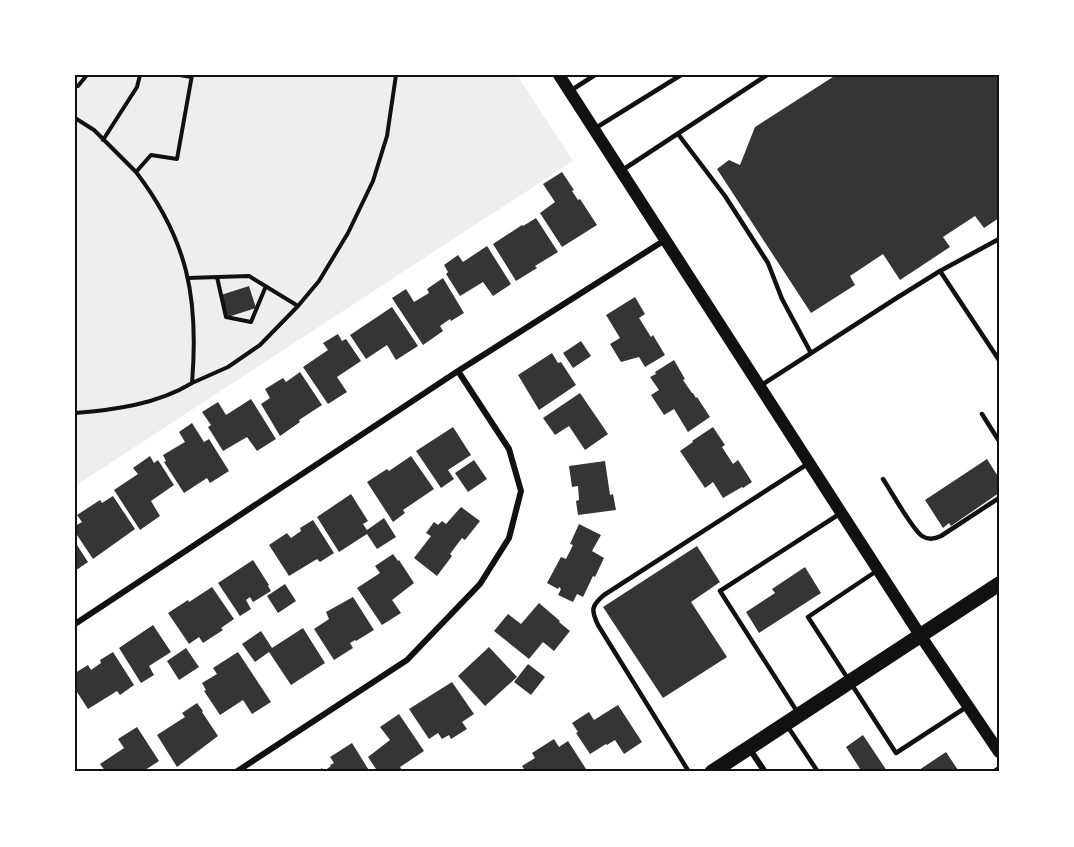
<svg xmlns="http://www.w3.org/2000/svg" width="1074" height="847" viewBox="0 0 1074 847" font-family="Arial,sans-serif">
<rect width="100%" height="100%" fill="#fff"/>
<path fill="#eee" d="M75 75H517L573 161 75 486Z"/>
<path fill="#353535" d="M836 75H999V218L984 228 975 216 943 237 950 247 900 280 883 254 850 276 855 285 811 313 717 169 729 160 740 165 755 127Z
M562 172 574 190 572 191 578 200 580 199 597 225 562 247 540 213 555 202 543 184Z
M536 218 558 252 535 266 537 268 516 281 493 244 522 225 523 226Z
M487 246 511 284 493 296 483 282 460 296 446 274 448 272 444 265 458 255 463 262Z
M443 278 464 313 451 321 450 319 440 326 443 331 423 345 392 298 406 289 414 302 429 293 427 289Z
M249 286 256 308 228 317 221 295Z
M635 297 645 314 639 318 651 337 653 335 665 355 645 367 639 357 621 362 610 344 620 338 606 315Z
M392 307 418 346 396 360 387 345 366 359 350 335Z
M338 334 342 341 346 339 361 361 337 377 347 392 328 404 303 367 328 350 323 343Z
M581 341 591 356 573 368 563 353Z
M552 353 558 363 561 362 576 385 539 410 518 375Z
M674 360 685 379 683 380 692 393H693L696 398 697 397 710 417 688 432 674 409 664 415 651 395 659 390 650 377 656 374 655 372Z
M300 372 322 405 299 420 300 422 280 436 261 404 270 398 265 389 283 378 286 382Z
M580 393 608 434 585 450 569 426 555 435 543 418Z
M251 399 276 439 257 451 247 437 223 451 208 427 211 425 202 412 218 402 226 415Z
M192 423 204 442 209 439 229 471 210 483 207 478 184 493 164 462 166 461 163 455 185 442 179 432Z
M453 427 471 455 448 470 454 479 441 488 416 451Z
M713 427 725 445 722 447 733 464 738 460 752 482 743 488 742 487 723 498 713 482 705 488 680 451 693 442 692 441Z
M150 456 154 463 158 460 174 485 151 501 160 516 140 530 114 490 138 474 133 468Z
M411 456 434 489 403 510 405 513 393 522 367 482 387 469 389 471Z
M987 459 999 478V493L951 526 949 523 943 528 925 500Z
M474 460 487 479 468 492 455 473Z
M605 461 610 495 613 494 616 510 578 515 576 501 579 500 578 486 572 487 569 466Z
M351 494 368 521 363 524 367 530 384 518 396 537 377 549 367 534 339 552 317 517Z
M113 496 135 529 93 559 75 532V526L82 522 77 515 100 500 102 503Z
M461 507 480 521 465 540 462 538 450 554 452 556 437 576 414 558 431 536 426 533 434 522 438 525 442 521 446 524Z
M313 520 334 553 320 562 317 559 289 576 269 545 287 533 291 538 301 531 300 528Z
M579 524 601 535 592 551 604 558 595 577 593 576 583 597 577 594 573 602 558 595 561 589 559 587 558 589 547 583 561 557 566 559 573 545 570 544Z
M75 542 88 562 75 571Z
M697 546 720 582 691 602 727 657 663 698 603 607Z
M393 554 398 561 399 560 414 583 392 600 401 613 382 625 357 588 380 573 375 566Z
M253 560 269 585 268 586 271 591 253 602 250 597 246 600 251 609 240 616 218 583Z
M805 567 821 593 759 633 746 612 775 593 772 589Z
M285 584 296 601 278 613 267 596Z
M212 587 234 619 221 628 223 630 203 643 199 637 189 644 168 613 188 600 189 602Z
M353 597 374 630 356 641 355 640 350 643 353 648 334 660 314 629 329 619 326 612Z
M539 603 560 621 559 622 570 631 554 651 543 642 529 659 494 631 508 614 521 624Z
M153 625 171 652 149 666 154 675 141 683 119 648Z
M303 628 325 663 291 685 269 652 255 662 242 644 261 631 272 648Z
M489 647 517 677 485 706 458 676Z
M186 648 199 667 179 680 167 661Z
M113 652 134 685 120 695 117 691 88 709 75 689V673L88 665 91 670 101 663 100 660Z
M238 652 271 702 252 714 243 700 220 715 204 691 206 690 202 683 217 674 213 668Z
M528 664 545 677 531 695 514 682Z
M452 682 474 714 462 722 467 729 451 739 449 735 442 739 438 733 429 739 409 709Z
M197 703 203 711 202 712 218 736 177 767 157 735 185 717 182 713Z
M618 705 642 742 624 754 615 740 607 745 606 744 590 754 576 733 578 732 572 723 589 712 594 720Z
M399 714 424 751 400 767 403 772H378L368 757 390 740 380 727Z
M137 727 159 761 142 772H106L100 764 124 748 118 739Z
M863 735 887 771 885 772H862L846 747Z
M554 739 559 747 568 741 588 772H526L522 766 535 758 532 753Z
M352 743 370 772H316L322 768 324 771 331 766 330 765 334 763 330 757Z
M946 752 958 770 955 772H916Z"/>
<g fill="none" stroke-linecap="round" stroke-linejoin="round">
<path stroke="#111" stroke-width="4" d="M180 75 191 77
M75 86H78L87 75
M75 118 94 130 136 172
M103 140 137 87 140 75
M217 277 226 317 251 322 266 286
M188 278 249 276 298 306
M192 383 228 367 260 345 298 306 319 281 348 233 373 181 387 136 396 75
M75 413C114 410 158 404 192 383 199 299 188 240 136 172L151 155 177 159 192 75"/>
<path stroke="#111" stroke-width="4.5" d="M570 91 595 75
M594 129 681 75
M678 134 725 196 768 263 782 299 811 353
M621 171 767 75
M940 271 999 360
M760 386 895 299 940 271 999 239
M982 414 999 441
M883 479C891 491 912 529 922 536 928 540 935 539 941 536L999 498
M878 570 808 617 896 753 968 706
M798 713 720 591 841 513
M788 727 818 772
M689 772 598 625C591 610 591 606 604 595L809 463
M993 772 999 768"/>
<path stroke="#111" stroke-width="6" d="M75 624 458 371 665 240
M749 748 765 772
M236 772 407 660 480 584 509 538 521 491 509 449 458 371"/>
<path stroke="#111" stroke-width="12" d="M559 75 920 635 999 752"/>
<path stroke="#111" stroke-width="15" d="M712 772 999 584"/>
</g>
<rect width="1074" height="847" fill="none" stroke="#ffffff" stroke-width="153"/>
<rect x="76" y="76" width="922" height="694" fill="none" stroke="#111" stroke-width="2"/>
</svg>
